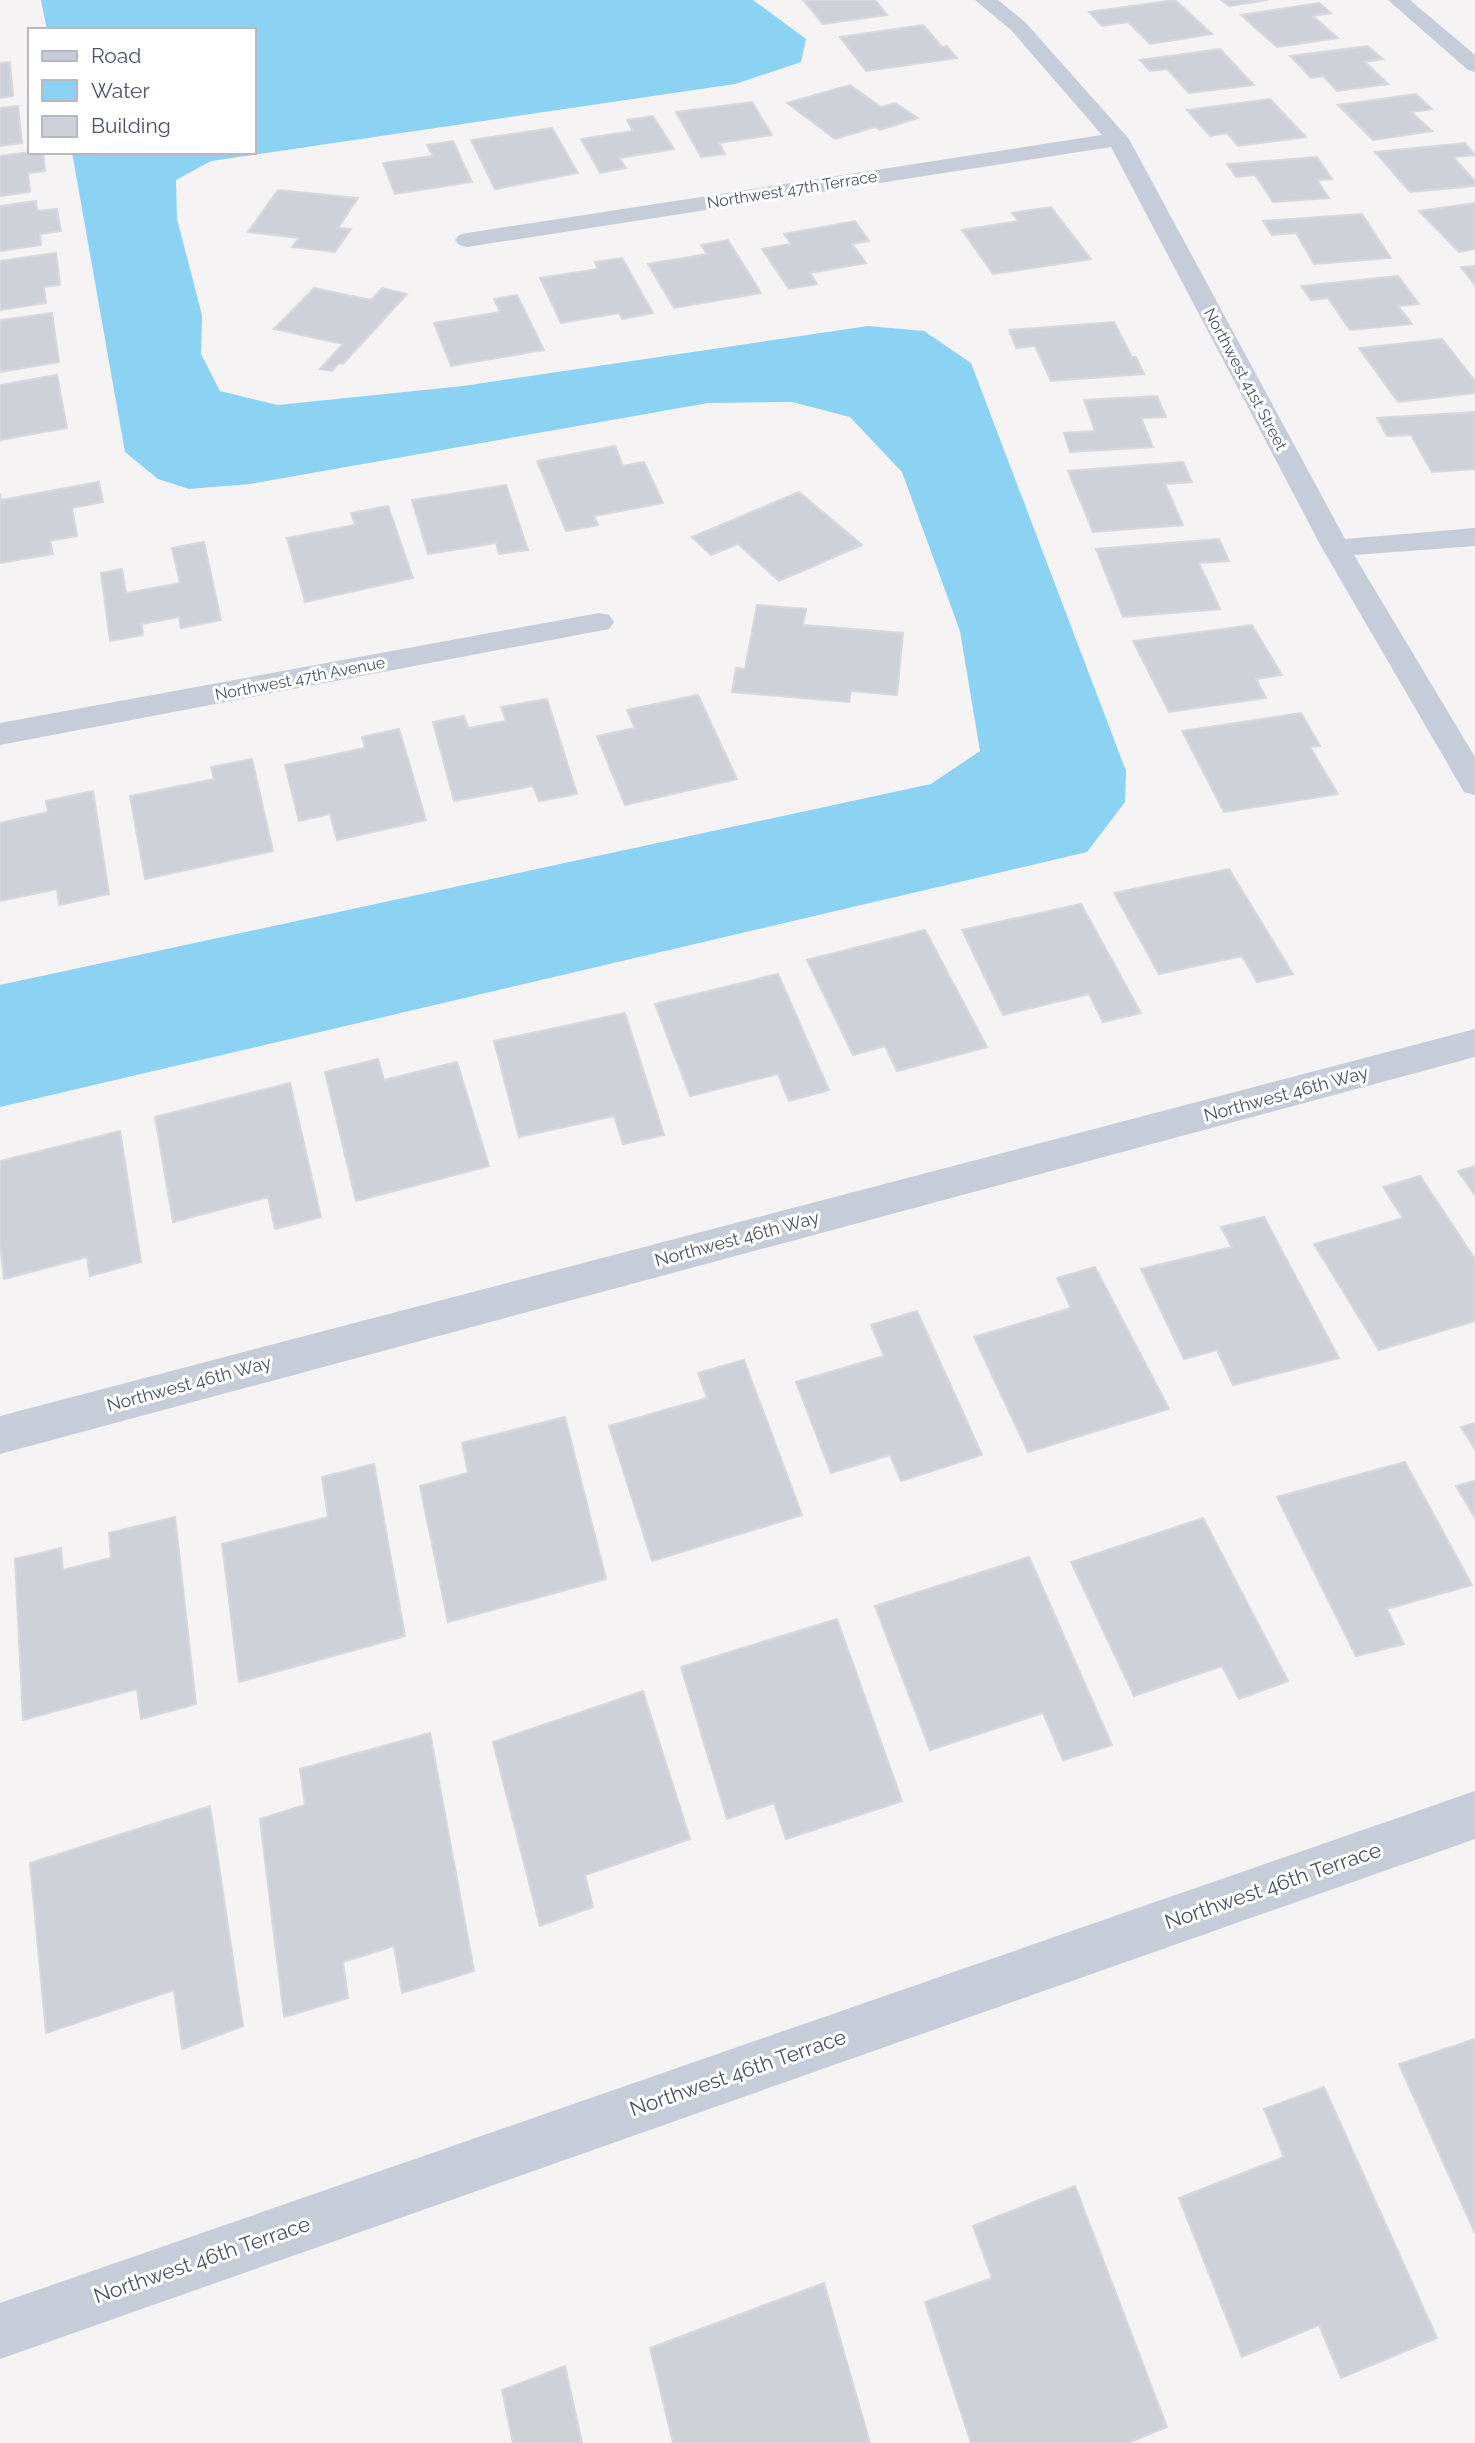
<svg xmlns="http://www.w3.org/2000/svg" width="1475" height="2443" viewBox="0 0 1475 2443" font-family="Raleway,sans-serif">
<rect width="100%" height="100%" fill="#f5f3f3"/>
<path fill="#8cd2f2" d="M41 0H753L806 39 801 62 735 84 211 161 176 180 177 219 202 315 201 354 220 391 278 405 463 386 868 326 924 331 971 363 1126 771 1125 802 1087 852 0 1107V985L931 784 980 751 960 631 902 472 850 417 792 402 708 403 250 484 189 489 158 479 125 452 72 152H254V30H47Z"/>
<path fill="#cfd1d8" stroke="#d7d8de" stroke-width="2" d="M803 0H875L887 15 823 24Z
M1175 0 1212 34 1150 44 1128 22 1102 26 1089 12Z
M1221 0H1268L1229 6Z
M1319 3 1331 13 1313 16 1338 38 1277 47 1241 15Z
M923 25 942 47 947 46 957 58 866 71 840 37Z
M1368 46 1383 59 1365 62 1388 84 1337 91 1323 76 1311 78 1290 56Z
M1220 49 1254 85 1189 93 1167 69 1150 71 1140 60Z
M10 62 13 96 0 98V63Z
M850 85 881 107 895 103 918 118 880 130 875 127 835 139 787 103Z
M1416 94 1432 109 1411 112 1432 131 1373 140 1338 105Z
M1270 99 1306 137 1238 146 1227 133 1210 136 1187 110Z
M752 102 772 135 719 143 725 154 701 157 676 112Z
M18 106 22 143 0 146V108Z
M653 116 674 149 619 158 626 168 600 173 581 139 633 131 627 120Z
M552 128 578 173 495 189 471 140Z
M453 141 472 182 395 194 383 163 433 156 427 145Z
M1465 143 1475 155 1453 157 1475 181V186L1410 192 1375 152Z
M30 152H43L45 171 28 173 30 192 0 196V156Z
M1317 157 1332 179 1317 180 1329 198 1273 202 1255 175 1236 177 1227 164Z
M278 190 358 198 338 228 351 229 335 252 292 247 299 238 248 232Z
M36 201 37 211 57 209 61 231 40 234 41 245 0 251V206Z
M1475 203V249L1459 252 1419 211Z
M1051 207 1091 259 993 274 962 230 1018 221 1012 213Z
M1362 214 1391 258 1314 264 1296 233 1272 235 1263 221Z
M855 221 869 241 852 244 866 263 810 273 817 284 789 289 762 249 791 244 784 234Z
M728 240 761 293 674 308 648 264 707 254 701 245Z
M56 253 60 285 44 287 46 303 0 310V261Z
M622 258 653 313 622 319 619 313 561 323 540 278 598 269 595 262Z
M1475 266V285L1461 267Z
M1398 276 1419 304 1398 306 1412 324 1350 330 1328 298 1311 300 1301 286Z
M314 288 371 300 382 288 407 294 343 364 339 363 332 371 320 369 343 344 274 329Z
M517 295 544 350 451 366 434 323 500 312 494 299Z
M52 313 59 362 0 372V320Z
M1114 322 1132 357H1136L1144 374 1051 381 1035 346 1016 348 1009 330Z
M1442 339 1475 381V393L1398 402 1359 348Z
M57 375 67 428 0 440V385Z
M1157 396 1166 417 1141 418 1153 447 1070 452 1064 433 1095 431 1084 400Z
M1475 412V469L1432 472 1411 435 1387 436 1377 418Z
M615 446 623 466 644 462 663 503 594 516 598 525 566 531 537 461Z
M1183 462 1192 482 1165 484 1183 525 1093 532 1068 471Z
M99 482 103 502 72 508 77 536 50 541 53 554 0 563V493L1 500Z
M506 485 528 550 499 554 496 543 428 554 412 500Z
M799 492 862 545 779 581 738 544 711 555 692 537Z
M388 506 413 578 305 602 287 538 355 525 351 513Z
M1219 539 1229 561 1199 563 1220 609 1123 617 1096 549Z
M204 542 221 620 181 628 179 617 142 624 143 635 110 641 101 573 122 569 126 593 180 583 172 548Z
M757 605 806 609 803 625 903 633 897 695 851 691 849 702 732 692 736 668 745 669Z
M1252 625 1282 675 1256 679 1266 698 1169 712 1133 641Z
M698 695 737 779 625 805 597 736 635 728 627 710Z
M547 699 577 794 539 801 533 786 454 801 433 722 464 716 468 728 506 721 501 707Z
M1301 713 1320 746 1310 747 1338 794 1224 812 1182 731Z
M399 729 426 820 337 840 330 814 299 821 285 765 365 748 362 737Z
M252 759 273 851 145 879 130 796 214 779 211 767Z
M93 791 109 894 59 905 57 889 0 901V823L48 812 46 801Z
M1229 869 1293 974 1257 982 1242 956 1159 974 1114 893Z
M1081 904 1141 1013 1103 1022 1089 994 1003 1015 962 930Z
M925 930 987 1047 897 1071 885 1046 853 1055 807 960Z
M778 974 829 1090 789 1101 778 1074 690 1096 655 1004Z
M625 1013 664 1135 623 1144 614 1116 519 1137 494 1041Z
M378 1059 384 1080 457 1062 489 1166 356 1201 325 1072Z
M290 1083 321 1217 275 1229 268 1197 173 1222 155 1117Z
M120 1131 141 1262 90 1276 87 1257 4 1279 0 1244V1161Z
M1475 1166V1195L1458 1171Z
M1420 1176 1475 1259V1321L1379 1350 1314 1244 1403 1218 1383 1187Z
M1264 1217 1339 1358 1233 1385 1217 1350 1184 1359 1141 1269 1232 1247 1221 1227Z
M1095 1267 1169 1409 1028 1452 974 1337 1071 1308 1057 1278Z
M917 1311 982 1455 901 1481 890 1455 831 1473 796 1382 884 1356 871 1325Z
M744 1360 802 1515 652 1561 609 1426 707 1398 698 1373Z
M565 1417 606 1579 448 1622 420 1486 468 1473 462 1443Z
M1475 1423V1449L1461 1427Z
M1405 1462 1472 1585 1387 1609 1404 1644 1356 1656 1277 1497Z
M374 1464 405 1636 239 1682 222 1544 328 1517 322 1477Z
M1475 1481V1518L1456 1486Z
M175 1517 196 1704 141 1719 137 1689 23 1720 15 1559 61 1548 63 1570 111 1558 109 1533Z
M1203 1518 1288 1681 1239 1699 1222 1666 1134 1696 1071 1562Z
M1029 1557 1112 1745 1063 1760 1043 1713 930 1750 875 1606Z
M837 1619 902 1801 786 1839 774 1803 727 1819 681 1667Z
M643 1691 690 1839 585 1875 593 1907 540 1926 493 1742Z
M430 1733 474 1971 402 1993 394 1946 343 1962 348 1998 284 2017 260 1819 305 1805 300 1769Z
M210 1806 243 2026 182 2049 174 1990 46 2033 30 1863Z
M1475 2039V2233L1399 2064Z
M1324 2087 1437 2338 1341 2378 1319 2325 1242 2357 1179 2198 1284 2157 1264 2109Z
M1075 2186 1167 2427 1128 2443H971L925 2302 992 2278 973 2226Z
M824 2283 870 2443H673L650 2348Z
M565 2366 582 2443H513L502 2390Z"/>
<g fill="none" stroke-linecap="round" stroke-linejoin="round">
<path fill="#c6cdd8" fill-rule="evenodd" d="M975 0H998L1025 22 1129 139 1345 539 1475 528V546L1354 555 1475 757V795L1464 792 1322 548 1111 147 467 247 459 245 455 240 459 235 467 233 1102 135 1011 30Z
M1388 0H1410L1475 55V72L1468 70Z
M599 613 609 615 614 622 609 629 0 745V723Z
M1475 1029V1057L0 1454V1416Z
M1475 1791V1839L0 2359V2303Z"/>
</g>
<g text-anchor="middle" stroke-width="6" stroke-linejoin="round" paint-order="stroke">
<g font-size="16" fill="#495362" stroke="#fff">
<text transform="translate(792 189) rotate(-9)" y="6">Northwest 47th Terrace</text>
<text transform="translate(1246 379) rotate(62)" y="6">Northwest 41st Street</text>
<text transform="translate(300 678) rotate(-11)" y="6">Northwest 47th Avenue</text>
</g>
<g font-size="18" fill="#495362" stroke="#fff">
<text transform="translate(1286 1094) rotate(-15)" y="6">Northwest 46th Way</text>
<text transform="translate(737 1239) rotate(-15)" y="6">Northwest 46th Way</text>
<text transform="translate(189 1384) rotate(-15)" y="6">Northwest 46th Way</text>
</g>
<g font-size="21" fill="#495362" stroke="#fff">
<text transform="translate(1273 1886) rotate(-19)" y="7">Northwest 46th Terrace</text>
<text transform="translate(738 2073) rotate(-19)" y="7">Northwest 46th Terrace</text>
<text transform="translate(202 2260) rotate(-19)" y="7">Northwest 46th Terrace</text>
</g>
</g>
<rect x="28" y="28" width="228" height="126" fill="#ffffff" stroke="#b6bac0" stroke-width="2"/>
<rect x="42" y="51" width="35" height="10" fill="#c6cdd8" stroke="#b6bac0" stroke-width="2"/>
<text x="91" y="63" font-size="21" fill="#495362">Road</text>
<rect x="42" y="80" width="35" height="21" fill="#8cd2f2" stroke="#b6bac0" stroke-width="2"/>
<text x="91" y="98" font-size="21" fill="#495362">Water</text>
<rect x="42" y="116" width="35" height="21" fill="#cfd1d8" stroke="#b6bac0" stroke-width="2"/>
<text x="91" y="133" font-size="21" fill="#495362">Building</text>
</svg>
